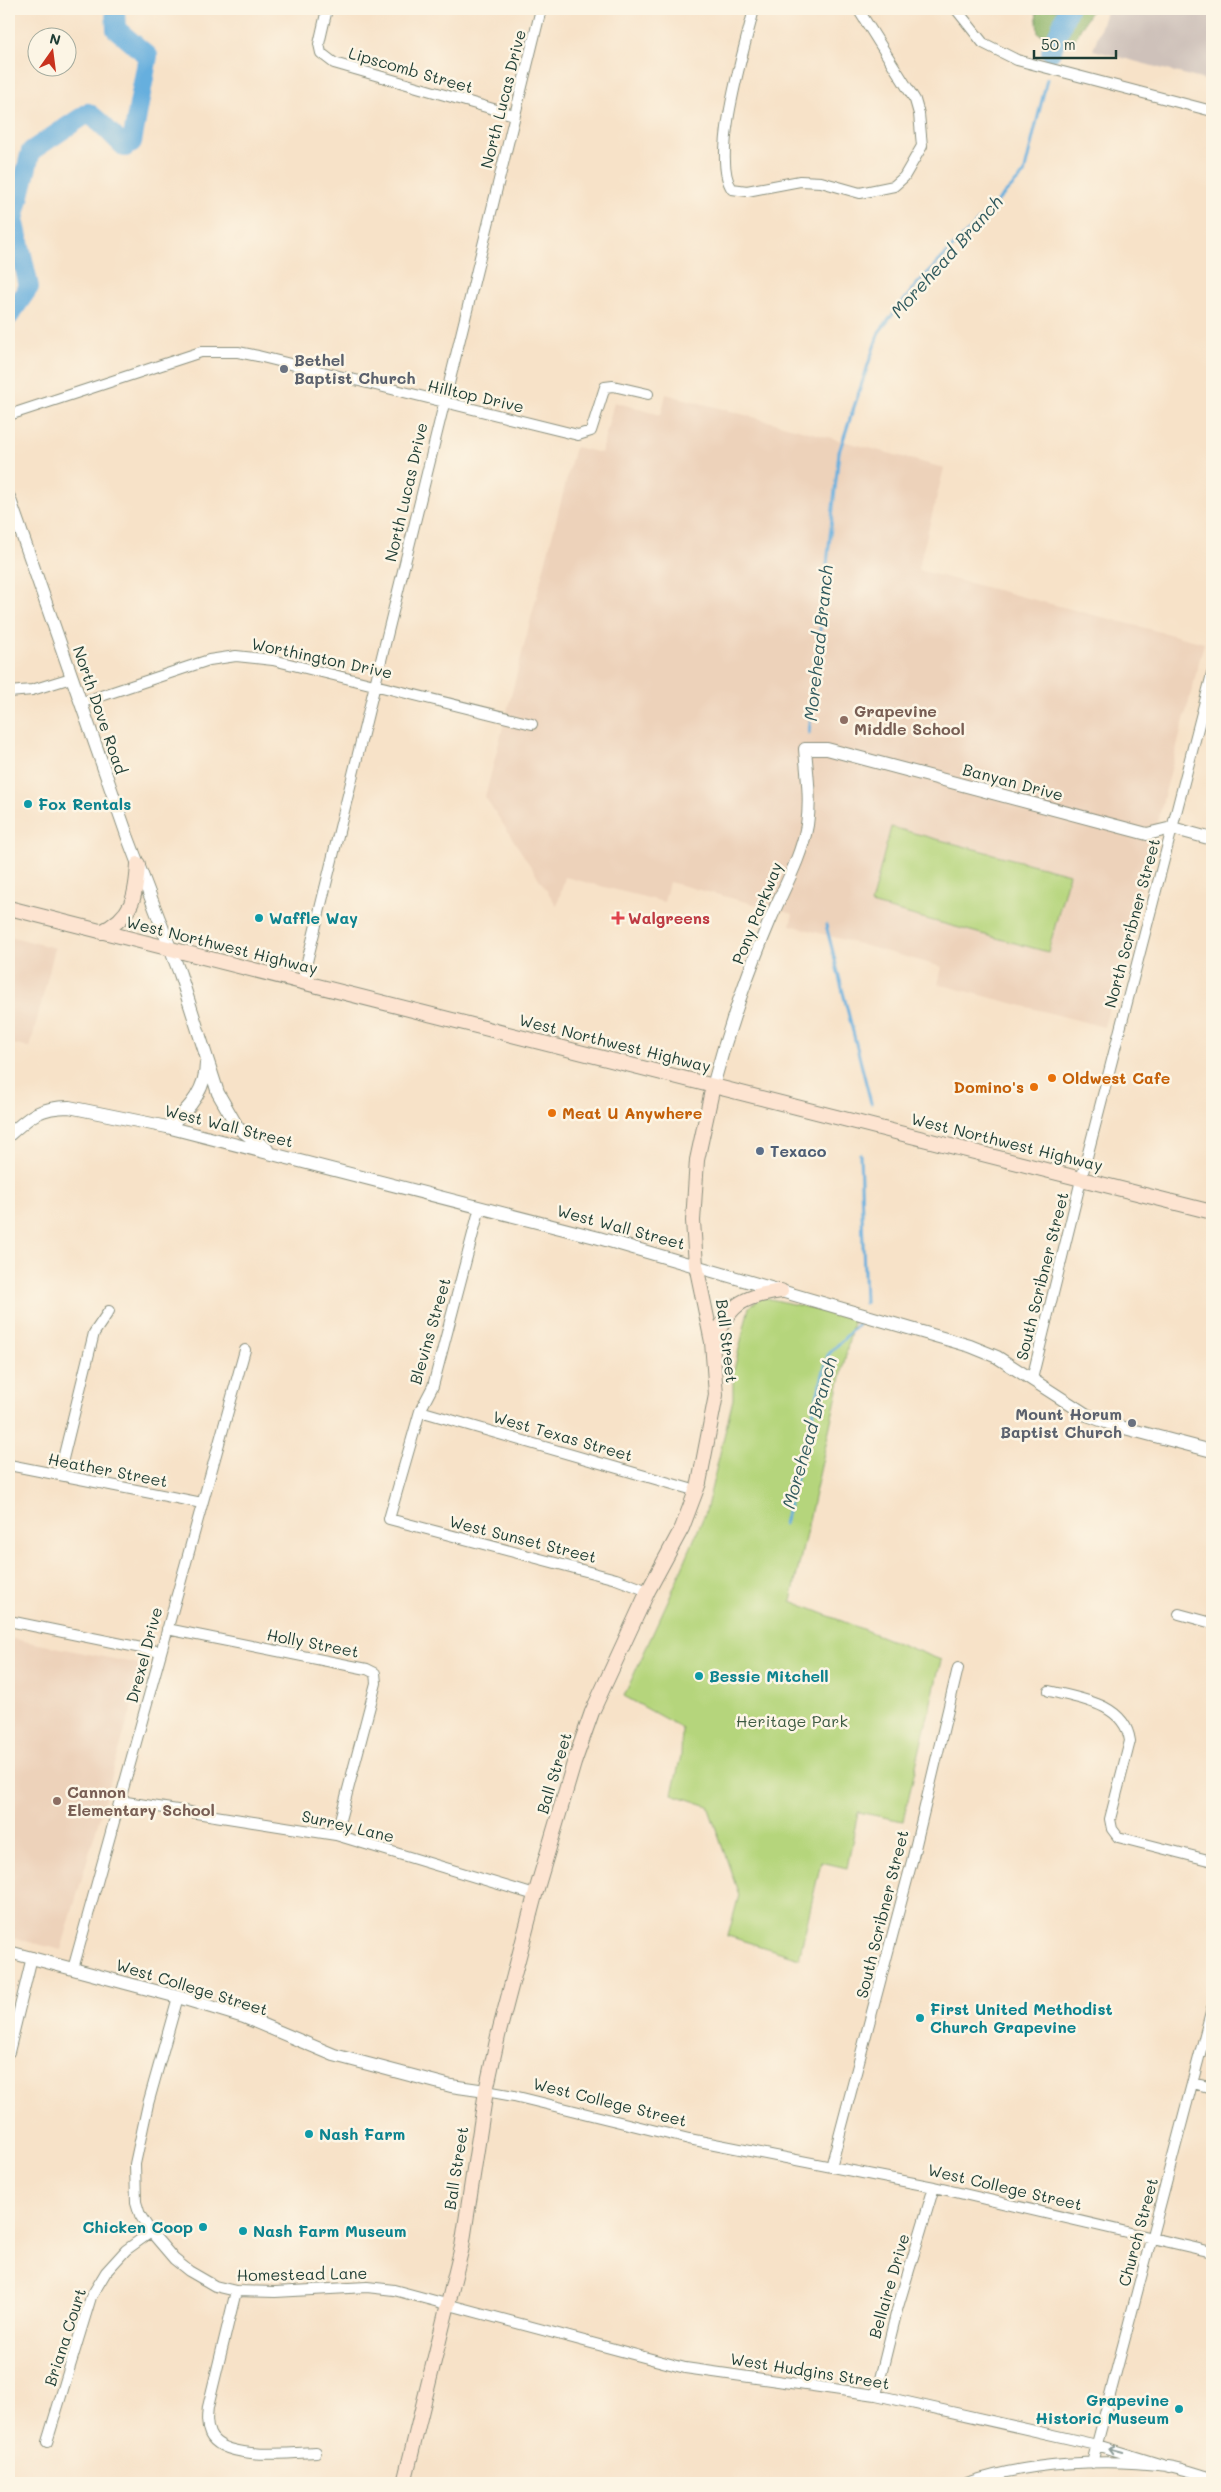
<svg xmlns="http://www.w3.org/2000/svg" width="1221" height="2492" viewBox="0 0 1221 2492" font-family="Mali,sans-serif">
<rect width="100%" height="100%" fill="#fcf5e5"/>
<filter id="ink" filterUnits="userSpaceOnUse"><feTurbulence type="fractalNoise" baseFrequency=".02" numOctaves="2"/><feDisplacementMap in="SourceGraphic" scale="10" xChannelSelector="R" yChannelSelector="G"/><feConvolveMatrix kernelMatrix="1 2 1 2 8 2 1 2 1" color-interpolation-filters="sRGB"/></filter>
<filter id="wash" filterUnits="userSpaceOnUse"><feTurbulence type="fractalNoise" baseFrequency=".0096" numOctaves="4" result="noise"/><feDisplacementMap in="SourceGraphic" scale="20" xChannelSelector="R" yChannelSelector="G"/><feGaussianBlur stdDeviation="1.12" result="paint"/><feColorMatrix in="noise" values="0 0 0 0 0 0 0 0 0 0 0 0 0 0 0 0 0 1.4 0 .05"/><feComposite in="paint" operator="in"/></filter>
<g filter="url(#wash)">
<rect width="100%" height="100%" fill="#f7e2c8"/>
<path fill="#edd2ba" d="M666 394 944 468 918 570 1204 643 1104 1027 938 984 942 967 790 925 793 914 669 882 664 902 565 877 557 906 485 797 575 447 601 453 614 402 661 415Z
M9 936 55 948 30 1048 9 1043Z
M9 1638 144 1665 61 1950 9 1937Z"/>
<path fill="#cec1ba" d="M1107 9H1212V82L1093 50Z"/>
<path fill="#b5d57c" stroke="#6a8958" d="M891 827 1069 874 1048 952 871 904Z
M762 1297 854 1318 791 1601 941 1660 903 1821 858 1812 847 1868 821 1862 799 1958 728 1936 739 1895 708 1806 672 1794 681 1756 682 1728 624 1696 671 1594 706 1511 733 1399V1374L749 1307Z"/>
<path fill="#90b66c" stroke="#587a50" d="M1036 9H1092L1072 44 1038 33Z"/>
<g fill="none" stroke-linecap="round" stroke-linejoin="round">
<path stroke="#66afde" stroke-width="3" d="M809 733 839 452 879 332 916 285 1024 174 1047 79
M826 925 871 1103
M860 1154 865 1303
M784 1524 828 1355 859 1323"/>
<path stroke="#66afde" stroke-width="20" d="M1051 52 1068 9
M9 316 29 287 14 219 31 151 88 113C102 122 112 136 125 147L132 142 148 56 116 29 115 9"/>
</g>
</g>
<g filter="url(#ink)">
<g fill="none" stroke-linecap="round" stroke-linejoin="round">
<defs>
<path id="minor" d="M327 9 319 44 321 53 334 63 514 115
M754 9C745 47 710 158 732 189L747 191 800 181 821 182 860 193 894 186 904 177 922 146 919 114 915 100 858 9
M956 9 983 43 1017 60 1212 111
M9 415 201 352H238L258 356 578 435 591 431 605 387 613 386 648 394
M9 692 32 690 71 678
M80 703 209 660 236 656 273 660 532 724
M302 982 541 9
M480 1207 433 1386 420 1411 389 1519 616 1579 648 1591
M1032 1379 1081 1180 1212 674
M420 1411 697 1491
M9 1465 202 1503
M59 1475 94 1333 109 1311
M1179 1614 1212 1623
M9 1621 161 1652
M167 1629 367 1669 375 1673 376 1683 336 1835
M1049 1691C1078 1698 1125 1703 1130 1741L1110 1819 1112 1829 1118 1837 1212 1861
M120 1801 336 1835 535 1895
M73 1969 245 1350
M178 1997 148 2104 135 2164 136 2202 140 2215 151 2232 174 2259 189 2271 215 2286 236 2291 275 2292 367 2287 394 2290 685 2368 876 2395 1097 2445 1169 2467
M9 2052 32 1957
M1193 2083 1212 2088
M486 2091 514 2096 689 2139 934 2187 1212 2252
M831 2167 912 1861 958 1668
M236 2291 208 2407C207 2416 206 2425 210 2434 222 2461 292 2453 316 2452
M876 2395 897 2310 934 2187
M47 2442 91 2297 106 2272 126 2250 151 2232
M1092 2463 1212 2008
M967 2483C1028 2462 1104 2458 1168 2466 1183 2468 1198 2474 1212 2478"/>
<path id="tertiary" d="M9 497 128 838 180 974 218 1093 238 1128 267 1149
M713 1086C728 1030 747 974 770 920 783 889 801 859 807 825 811 800 807 774 805 749H827L1147 834 1172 828 1212 839
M167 1127C187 1112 206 1090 206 1063
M9 1135C30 1116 40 1107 69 1107L167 1127 599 1238 970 1346 997 1357 1087 1415 1117 1426 1212 1451
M9 1952 178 1997 244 2017 334 2055 451 2086 486 2091"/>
<path id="secondary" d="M9 908 1212 1212
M101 932C133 916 136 897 138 864
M712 1342C733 1304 737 1298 781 1291
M404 2483 462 2247 486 2091 498 2036 535 1895 574 1763 592 1712 648 1591 682 1528 699 1483 716 1395 712 1342 696 1265 693 1221 697 1160 713 1086"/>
</defs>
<use href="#minor" stroke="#8b907e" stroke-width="12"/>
<use href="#tertiary" stroke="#8b907e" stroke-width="14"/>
<use href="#secondary" stroke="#8b907e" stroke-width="16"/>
<use href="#minor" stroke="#fff" stroke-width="10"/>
<use href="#tertiary" stroke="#fff" stroke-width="12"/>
<use href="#secondary" stroke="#fde4d1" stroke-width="14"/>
</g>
<defs><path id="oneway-shaft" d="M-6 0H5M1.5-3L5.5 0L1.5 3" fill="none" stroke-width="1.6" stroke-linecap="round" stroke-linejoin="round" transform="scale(1.25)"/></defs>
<use stroke="#8f9e9a" href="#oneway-shaft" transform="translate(1116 2450) rotate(-165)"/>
</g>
<g fill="#6b7280" stroke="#fcf5e5" stroke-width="2">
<circle cx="284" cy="369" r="5"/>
<circle cx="1132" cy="1423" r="5"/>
</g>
<g fill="#8d6e63" stroke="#fcf5e5" stroke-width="2">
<circle cx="844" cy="720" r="5"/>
<circle cx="57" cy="1801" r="5"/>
</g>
<g fill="#0f9aa8" stroke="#fcf5e5" stroke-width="2">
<circle cx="28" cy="804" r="5"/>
<circle cx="259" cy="918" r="5"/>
<circle cx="699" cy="1676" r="5"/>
<circle cx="920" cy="2018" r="5"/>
<circle cx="309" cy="2134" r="5"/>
<circle cx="203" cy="2227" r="5"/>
<circle cx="243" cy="2231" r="5"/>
<circle cx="1179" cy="2409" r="5"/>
</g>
<path fill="#e0444e" stroke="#fcf5e5" stroke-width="2" d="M615.5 910.5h5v5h5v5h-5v5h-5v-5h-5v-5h5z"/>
<g fill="#e8710a" stroke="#fcf5e5" stroke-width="2">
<circle cx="1052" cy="1078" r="5"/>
<circle cx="1034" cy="1087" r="5"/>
<circle cx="552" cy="1113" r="5"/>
</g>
<circle fill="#5c6f8a" stroke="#fcf5e5" stroke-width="2" cx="760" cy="1151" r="5"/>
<g text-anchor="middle" stroke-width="5" stroke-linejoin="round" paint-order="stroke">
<g font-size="16" fill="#1f3d34" stroke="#fcf5e5">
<text transform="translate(411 70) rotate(16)" y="6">Lipscomb Street</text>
<text transform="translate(503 99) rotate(-76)" y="6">North Lucas Drive</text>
<text transform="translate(476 396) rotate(13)" y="6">Hilltop Drive</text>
<text transform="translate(406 492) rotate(-77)" y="6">North Lucas Drive</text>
<text transform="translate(322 658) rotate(12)" y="6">Worthington Drive</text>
<text transform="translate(100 710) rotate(71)" y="6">North Dove Road</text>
<text transform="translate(1013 782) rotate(15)" y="6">Banyan Drive</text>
<text transform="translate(757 913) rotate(-68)" y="6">Pony Parkway</text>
<text transform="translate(1132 923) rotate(-75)" y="6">North Scribner Street</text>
<text transform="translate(222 945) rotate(14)" y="6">West Northwest Highway</text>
<text transform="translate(615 1043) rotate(14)" y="6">West Northwest Highway</text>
<text transform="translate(229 1126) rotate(14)" y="6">West Wall Street</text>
<text transform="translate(1007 1142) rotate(14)" y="6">West Northwest Highway</text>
<text transform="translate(621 1227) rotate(15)" y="6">West Wall Street</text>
<text transform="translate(1042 1276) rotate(-76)" y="6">South Scribner Street</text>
<text transform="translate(430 1331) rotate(-74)" y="6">Blevins Street</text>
<text transform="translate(727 1341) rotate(83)" y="6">Ball Street</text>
<text transform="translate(563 1436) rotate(16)" y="6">West Texas Street</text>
<text transform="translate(108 1470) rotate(11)" y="6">Heather Street</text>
<text transform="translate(523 1539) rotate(14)" y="6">West Sunset Street</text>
<text transform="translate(313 1643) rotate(11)" y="6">Holly Street</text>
<text transform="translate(144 1655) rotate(-75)" y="6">Drexel Drive</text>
<text transform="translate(554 1773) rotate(-73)" y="6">Ball Street</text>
<text transform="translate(348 1826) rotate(13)" y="6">Surrey Lane</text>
<text transform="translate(882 1914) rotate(-76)" y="6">South Scribner Street</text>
<text transform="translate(192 1987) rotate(17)" y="6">West College Street</text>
<text transform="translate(610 2102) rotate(14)" y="6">West College Street</text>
<text transform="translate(456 2168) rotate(-81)" y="6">Ball Street</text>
<text transform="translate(1005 2187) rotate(13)" y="6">West College Street</text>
<text transform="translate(1138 2232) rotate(-75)" y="6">Church Street</text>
<text transform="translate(302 2274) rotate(-1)" y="6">Homestead Lane</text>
<text transform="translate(889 2286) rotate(-74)" y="6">Bellaire Drive</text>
<text transform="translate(65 2337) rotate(-72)" y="6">Briana Court</text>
<text transform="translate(810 2371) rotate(9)" y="6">West Hudgins Street</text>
</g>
<g font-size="16" font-weight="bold" fill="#5b616d" stroke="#fcf5e5" text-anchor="start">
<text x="294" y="366">Bethel<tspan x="294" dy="18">Baptist Church</tspan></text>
<text x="1122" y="1420" text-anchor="end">Mount Horum<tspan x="1122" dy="18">Baptist Church</tspan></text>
</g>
<g font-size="16" font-weight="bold" fill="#785e54" stroke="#fcf5e5" text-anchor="start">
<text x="854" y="717">Grapevine<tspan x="854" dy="18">Middle School</tspan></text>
<text x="67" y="1798">Cannon<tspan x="67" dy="18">Elementary School</tspan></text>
</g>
<g font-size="16" font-weight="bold" fill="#0d838f" stroke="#fcf5e5" text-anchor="start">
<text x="38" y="810">Fox Rentals</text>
<text x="269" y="924">Waffle Way</text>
<text x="709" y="1682">Bessie Mitchell</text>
<text x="930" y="2015">First United Methodist<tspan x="930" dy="18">Church Grapevine</tspan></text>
<text x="319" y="2140">Nash Farm</text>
<text x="193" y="2233" text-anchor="end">Chicken Coop</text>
<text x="253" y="2237">Nash Farm Museum</text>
<text x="1169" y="2406" text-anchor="end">Grapevine<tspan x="1169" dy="18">Historic Museum</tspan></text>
</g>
<g font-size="16" font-weight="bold" fill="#be3a42" stroke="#fcf5e5" text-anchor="start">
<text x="628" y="924">Walgreens</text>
</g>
<g font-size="16" font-weight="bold" fill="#c56008" stroke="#fcf5e5" text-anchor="start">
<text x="1062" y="1084">Oldwest Cafe</text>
<text x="1024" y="1093" text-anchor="end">Domino's</text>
<text x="562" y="1119">Meat U Anywhere</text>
</g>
<g font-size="16" font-weight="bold" fill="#4e5e75" stroke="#fcf5e5" text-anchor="start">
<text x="770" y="1157">Texaco</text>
</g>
<g font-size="16" fill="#3d5b42" stroke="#fcf5e5">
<text x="792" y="1727">Heritage Park</text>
</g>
<g font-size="18" font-style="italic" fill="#315a5e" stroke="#fcf5e5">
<text transform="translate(947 257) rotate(-48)" y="6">Morehead Branch</text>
<text transform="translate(819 643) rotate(-84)" y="6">Morehead Branch</text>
<text transform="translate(810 1433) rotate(-74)" y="6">Morehead Branch</text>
</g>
</g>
<rect width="1221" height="2492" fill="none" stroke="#fcf5e5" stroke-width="30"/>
<g transform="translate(52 52) rotate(14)"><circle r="24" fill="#fcf5e5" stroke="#a4ab9e"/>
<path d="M0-4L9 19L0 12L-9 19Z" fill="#c8321e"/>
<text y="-8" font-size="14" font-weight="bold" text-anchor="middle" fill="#1f3d34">N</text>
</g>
<path d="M1034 50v8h82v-8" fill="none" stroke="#1f3d34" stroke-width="2.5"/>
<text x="1041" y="50" font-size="15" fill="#1f3d34" stroke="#fcf5e5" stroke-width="4" paint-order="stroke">50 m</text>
</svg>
